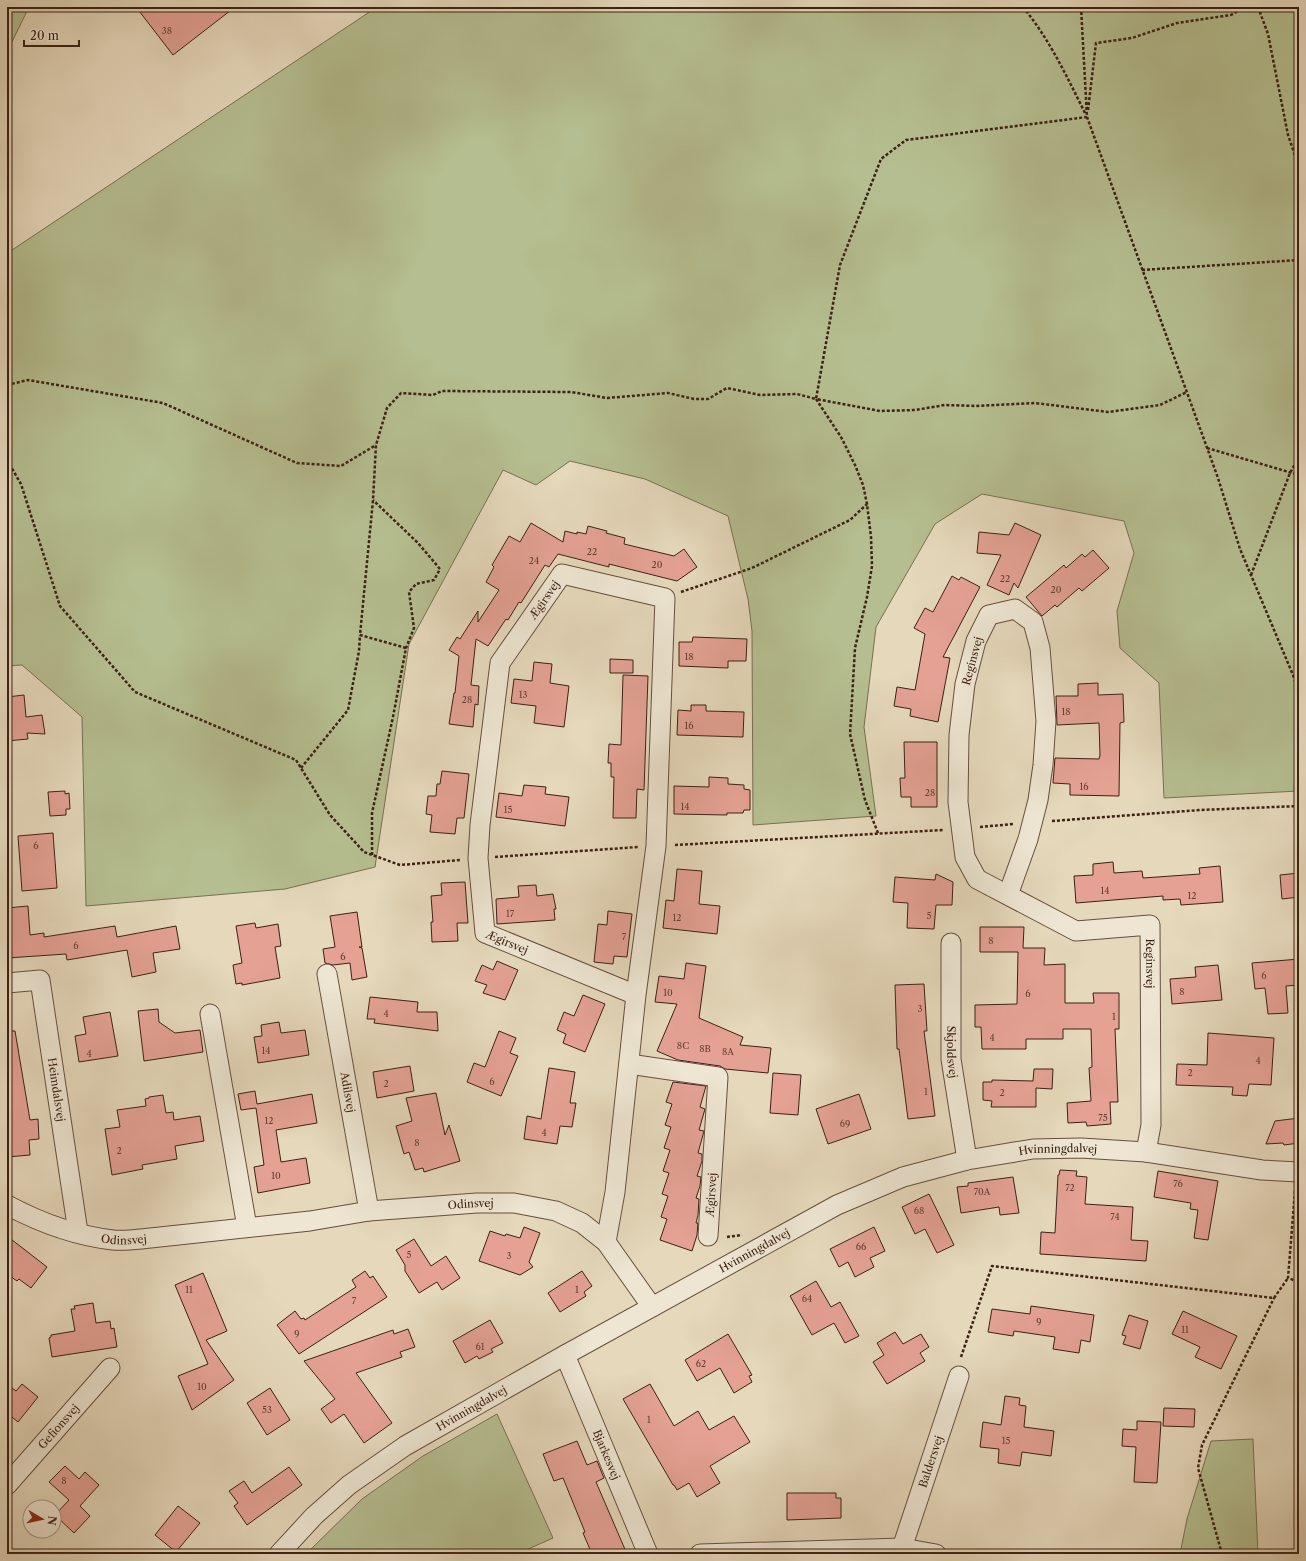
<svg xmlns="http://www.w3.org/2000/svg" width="1306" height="1561" viewBox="0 0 1306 1561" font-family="'Libre Caslon Text',serif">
<rect width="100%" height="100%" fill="#e5d8bb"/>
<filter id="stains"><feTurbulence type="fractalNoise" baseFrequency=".005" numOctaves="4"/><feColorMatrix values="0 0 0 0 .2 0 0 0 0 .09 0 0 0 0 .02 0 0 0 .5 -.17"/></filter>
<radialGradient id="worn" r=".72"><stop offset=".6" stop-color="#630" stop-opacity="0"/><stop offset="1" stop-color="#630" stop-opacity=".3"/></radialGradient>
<path fill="#b5be90" stroke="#787052" d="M7 7H29L7 52Z
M377 7H1299V791L1164 798 1159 683 1120 648 1117 611 1134 553 1124 521 982 494 935 524 876 627 864 727 876 816 753 825 752 631 748 599 728 516 645 479 570 461 536 485 503 470 409 644 375 867 285 889 86 906 82 717 22 665 7 666V246L12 250Z
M497 1414 553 1538 517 1554H306L362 1499 423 1456Z
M1253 1439 1258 1554H1180L1187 1519 1211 1441Z"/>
<path fill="#e4a194" stroke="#3c2113" d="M136 7H235L173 55Z
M531 523 563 542 565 531 577 534V532L586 534 588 526 607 531 606 533 625 538 624 544 674 556 684 549 697 567 677 581 609 564V567L558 554 549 567 545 565 521 603 519 602 508 620 506 619 488 646 476 639 471 685 479 686 478 705 475 704 473 727 449 724 454 693H455L459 656 449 650 457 637 460 639 478 611V622L499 590 486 582 494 567 492 565 509 536 520 542Z
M1015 523 1041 535 1018 588 1014 583 1009 595 987 585 1001 555 977 553 979 532 1009 535Z
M1093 550 1109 568 1082 591 1079 588 1057 607 1055 605 1042 616 1026 597 1064 565 1066 568 1082 554 1085 557Z
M952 576 959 580 961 577 980 587 943 657 950 658 938 722 910 716 911 709 894 706 897 687 915 690 925 634 914 628 925 608 933 612Z
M693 637 747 639 746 661H728V668L679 666V642H692Z
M610 659 633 660V673H610Z
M534 662 552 664 550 683 569 686 564 727 534 723 536 706 511 703 514 679 532 681Z
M623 675 648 676 644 790 637 789 636 818H613L614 777H611V763H608L609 744 621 745Z
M1098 683V695L1123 694 1124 722 1120 723 1119 796 1070 795V784L1053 783 1055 758 1099 759 1100 755 1099 723 1057 725 1056 696H1078V684Z
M24 695 26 717 42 715 45 734 27 733 28 739 7 741V697Z
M691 705H706V711L744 712 743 737 677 735 678 710 691 711Z
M904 742H937V807H911V797H901L900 778H905Z
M442 771 469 774 464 818H457L455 834 430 832 432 815 426 814 428 796H436L437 784H440Z
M709 777 728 778V784L744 785V789L750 790V810H744L743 813H727V815L674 814V786L709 787Z
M524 785 546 787 545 794 569 797 565 826 496 817 499 793 522 796Z
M65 791V794L69 793 70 809H66V815L50 816 48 792Z
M53 833 57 888 22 891 18 836Z
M1113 862 1114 873 1142 871 1143 878 1200 874 1199 868 1220 866 1223 902 1181 905 1180 899 1163 900V896L1076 903 1074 876 1093 875V864Z
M677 869 702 871 699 904 720 906 717 934 663 928 666 900 674 901Z
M1299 873V897L1282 899 1280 875Z
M936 874 953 882 952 905H936L934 929 907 928 908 903 893 902 895 877 935 880Z
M465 882 468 923H457L458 941 432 942 431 922H433L431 896 442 895 441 883Z
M536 885 537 896 553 894 556 909H554L555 920 497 924 496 899 519 897 518 886Z
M28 906 30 935 44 933V937L115 926 117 937 176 926 180 949 153 953 156 972 132 977 127 950 67 960 66 954 7 958V908Z
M608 911 632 914 627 957 614 956 613 964 594 962 598 924 607 925Z
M357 912 362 947H359L362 948 367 977 352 980 350 963 333 965 325 963 323 949 335 947 330 916Z
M255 923 256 928 278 924 281 946 275 947 280 978 242 985V983L236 984 233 965 242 963 236 926Z
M980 927H1024L1023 948H1045L1044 965 1065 964V1003H1094L1093 993H1119V1029H1115L1118 1102H1110L1111 1124 1087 1126 1086 1122 1068 1123 1067 1103 1091 1101 1089 1068 1092 1067 1091 1029H1063V1039H1026V1049H982L981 1027H975V1005L1017 1004 1018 952H980Z
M1299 959V985L1286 986 1288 1013 1268 1014 1265 988 1255 989 1252 963Z
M497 961 518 970 505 1000 483 993 487 985 475 981 482 965 493 970Z
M686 963 706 966 699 1018 743 1037 740 1045 771 1048 768 1073 725 1069 720 1066 678 1060 657 1051 677 1004 655 1002 659 976 684 979Z
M1218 965 1222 1000 1172 1004 1170 979 1196 977 1195 967Z
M924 984 927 1031H924L935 1116 908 1119 899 1049H897L895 985Z
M583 995 605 1004 585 1052 563 1043 566 1034 557 1030 564 1012 574 1016Z
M370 997 418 1002 417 1012H437L438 1031 374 1023 375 1019H367Z
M158 1009 159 1022 175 1033 200 1030 203 1052 144 1061 138 1011Z
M110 1012 118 1056 79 1062 75 1036 86 1034 83 1017Z
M279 1022 281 1033 305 1030 309 1055 258 1063 254 1037 262 1036 261 1025Z
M7 1031H15L30 1120 38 1119 39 1139 29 1140 30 1155 7 1157V1128H9L7 1108Z
M499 1031 516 1038 510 1053 518 1056 501 1096 467 1082 474 1063 485 1067Z
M1208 1033 1274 1038 1271 1085 1249 1084 1247 1096 1232 1095 1233 1087 1176 1085 1177 1064 1207 1065Z
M410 1066 414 1091 377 1098 373 1072Z
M549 1068 575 1072 570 1103H576L572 1127 560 1126 557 1144 524 1139 527 1116 541 1119Z
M1034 1069H1053L1052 1089 1036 1088V1107H991L992 1101 983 1100V1082H992V1080L1033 1081Z
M773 1073 801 1075 798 1115 770 1113Z
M673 1082 706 1086 700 1107 705 1109 699 1130 704 1131 698 1153 702 1154V1161L697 1176 701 1177 700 1186 696 1198 699 1199 698 1215 696 1223H698L697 1235 692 1251 660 1240 667 1219 661 1217 668 1196 662 1194 669 1173 663 1171 670 1150 664 1148 671 1127 665 1125 672 1104 666 1102Z
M255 1091 257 1104 312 1094 317 1123 276 1130 281 1162 306 1158 310 1183 258 1193 254 1167 264 1165 256 1108 241 1110 238 1094Z
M436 1093 445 1135 449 1125 460 1161 424 1172 423 1168 415 1170 409 1152 404 1154 396 1126 412 1121 406 1098Z
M859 1094 871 1129 828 1144 816 1109Z
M163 1095 166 1113 173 1112 174 1120 200 1116 204 1141 175 1146 177 1159 142 1165 143 1169 112 1175 105 1129 120 1127 117 1110 146 1106 145 1099 149 1098V1097Z
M1299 1118V1143L1284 1145 1283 1143 1266 1144 1275 1121Z
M1060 1170 1077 1171 1076 1176 1087 1177 1085 1204 1133 1207 1131 1240 1148 1241 1146 1261 1040 1254 1041 1232 1055 1233 1058 1175H1059Z
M1158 1171 1218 1181 1208 1240 1194 1238 1198 1210 1190 1209 1191 1203 1154 1197Z
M1013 1177 1019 1213 1000 1215 999 1207 961 1213 957 1187 968 1186V1183Z
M929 1194 954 1245 937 1253 925 1229 915 1234 902 1207Z
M524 1227 540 1233 529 1262 533 1267 520 1275 479 1261 490 1231 505 1236 506 1234 520 1238Z
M874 1227 885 1251 870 1258 874 1267 855 1277 848 1262 839 1267 830 1249Z
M7 1236 47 1267 31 1288 19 1279 17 1281 7 1274Z
M414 1239 431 1266 446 1256 460 1278 442 1290 437 1282 419 1293 405 1271V1265L396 1250Z
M365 1271 370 1278 373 1276 387 1297 299 1354 277 1325 295 1311 301 1319 304 1318 305 1320 356 1287 352 1280Z
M582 1271 592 1286 584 1292 586 1296 560 1312 548 1293Z
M203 1273 227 1331 206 1340 234 1380 192 1410 178 1376 208 1364 175 1285Z
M816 1281 831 1307 840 1302 859 1336 845 1343 834 1323 812 1335 790 1296Z
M93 1303 96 1323 110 1321 111 1329 114 1328 117 1347 52 1357 49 1338 51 1337V1335L75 1331 71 1309H75L74 1306Z
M1031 1306 1094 1315 1090 1342 1081 1340 1079 1353 1053 1349 1055 1337 1014 1331 1013 1336 988 1332 992 1309 1030 1314Z
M1183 1311 1237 1336 1221 1369 1195 1357 1200 1347 1172 1334Z
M1129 1315 1148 1321 1140 1349 1123 1344 1126 1336 1122 1335Z
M490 1320 503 1343 491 1349 493 1352 479 1359 477 1356 465 1363 453 1341Z
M408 1329 415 1347 400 1352 402 1357 356 1373 392 1423 364 1443 344 1414 331 1423 321 1409 335 1399 304 1361 393 1330 394 1334Z
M895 1332 903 1344 921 1334 929 1347 920 1353 925 1361 887 1384 873 1362 884 1355 877 1343Z
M728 1334 752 1375 749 1376 752 1382 734 1393 720 1368 697 1381 685 1360Z
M7 1384 16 1391 22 1384 38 1397 18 1422 7 1413Z
M650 1384 674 1426 698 1411 709 1430 734 1416 750 1442 710 1466 720 1483 697 1497 689 1483 677 1490 674 1485H673L623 1399Z
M270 1388 290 1420 267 1435 247 1403Z
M1005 1396 1020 1398 1019 1405 1026 1406 1024 1427 1054 1431 1051 1456 1022 1452 1020 1466 998 1463 999 1449 980 1447 983 1422 1001 1425Z
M1164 1408 1195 1409 1194 1427 1163 1426Z
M1137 1421 1161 1422 1157 1483 1134 1482 1136 1447 1122 1446 1123 1429 1137 1430Z
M577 1441 587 1465 597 1461 604 1478 596 1482 627 1554H592L583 1533 585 1532 563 1478 554 1481 543 1454Z
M65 1466 79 1479 85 1472 99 1485 80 1506 90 1516 74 1533 55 1515 69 1500 49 1482Z
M289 1467 302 1485 247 1525 234 1506 238 1503 229 1491 244 1481 252 1493Z
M787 1493H836V1498H841V1518L787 1520Z
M178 1506 200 1523 176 1552 155 1535Z"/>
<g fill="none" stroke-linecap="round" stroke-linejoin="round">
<defs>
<g id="minor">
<path id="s1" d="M1008 895 1028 839 1038 800 1043 765 1046 721 1040 648 1033 622 1015 609 989 615 976 641 965 684 959 735 958 802 965 857 977 879 1076 931 1150 925 1151 1125 1146 1152"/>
<path id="s2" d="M951 943V1059L967 1160"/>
<path id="s3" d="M327 974 369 1211"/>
<path id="s4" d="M7 983 40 980 78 1232"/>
<path d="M210 1014 247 1227"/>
<path d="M629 1064 718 1077 708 1236"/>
<path id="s5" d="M7 1205C39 1222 77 1236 113 1240 122 1241 132 1240 141 1239L310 1221 369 1211 477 1203H514L556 1211 582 1223 606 1242 652 1307"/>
<path id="s6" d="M606 1242 615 1192 636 995 656 846 665 598 562 574 500 663 480 825 478 858 485 933 636 995"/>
<path id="s7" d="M565 1355 648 1554"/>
<path id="s8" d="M7 1485 110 1368"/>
<path id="s9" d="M902 1548 959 1376"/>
<path id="s10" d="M279 1554 314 1516 349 1485 405 1446 565 1355 837 1205 903 1177 967 1160 1033 1149 1081 1148 1146 1152 1262 1170 1299 1172"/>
<path d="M700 1554 902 1548 936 1554"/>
</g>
</defs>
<use href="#minor" stroke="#664f3d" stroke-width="21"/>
<path stroke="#3c2113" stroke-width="2.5" stroke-dasharray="3 2" stroke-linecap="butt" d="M1023 7C1050 40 1067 77 1086 115
M1081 7 1087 117 1218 478 1240 549 1293 675 1299 693
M1258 7 1268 34 1288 135 1298 164 1299 263
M1088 110 1096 43 1132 38 1177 23 1231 15 1245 7
M1142 270 1299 260
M7 385 28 380 163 403 297 463 341 466 376 445
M1207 448 1299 475
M7 460 21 484 60 606 135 692 296 760 330 815 364 852 400 865 460 860
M1251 575 1290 473 1299 457
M681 592 752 568 850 520 867 504
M406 648 360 635 373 500 376 445 387 408 401 393 433 395 442 391 571 392 607 398 668 393 694 399H708L727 388 760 395 797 394 816 399 840 265 881 159 906 140 1087 117
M301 768 348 710 359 651 360 635
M1052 821 1200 810 1299 806
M980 827 1013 824
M878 833 865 800 850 734 855 648 867 597 872 566 871 537 867 504 863 485 855 465 841 437 816 399 880 411 915 410 945 405 976 406 1035 403 1108 412 1160 405 1187 392
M675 845 943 830
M372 855V813L393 717 406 648 414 628 409 592 416 584 434 580 440 569 418 543 373 500
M495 857 638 847
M1295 1191 1288 1278 1299 1282
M727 1237 742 1235
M961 1357 992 1266 1274 1298 1288 1278
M1222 1554 1198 1468 1202 1445 1274 1298"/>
<use href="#minor" stroke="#eee6d3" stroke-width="19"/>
</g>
<g text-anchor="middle" stroke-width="3" stroke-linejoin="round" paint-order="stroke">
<g font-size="9" fill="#664133">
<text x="167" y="34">38</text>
<text x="592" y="555">22</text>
<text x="534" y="564">24</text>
<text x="657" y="568">20</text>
<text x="1005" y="582">22</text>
<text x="1056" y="593">20</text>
<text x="689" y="660">18</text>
<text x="523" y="698">13</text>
<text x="467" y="703">28</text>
<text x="1066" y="715">18</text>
<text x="689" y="729">16</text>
<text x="1084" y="790">16</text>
<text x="930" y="796">28</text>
<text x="685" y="810">14</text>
<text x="508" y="813">15</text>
<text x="36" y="849">6</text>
<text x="1105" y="894">14</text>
<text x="1192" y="899">12</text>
<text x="510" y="917">17</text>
<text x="929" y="919">5</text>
<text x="677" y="921">12</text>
<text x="624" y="940">7</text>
<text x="991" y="944">8</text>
<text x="76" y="949">6</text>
<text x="343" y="960">6</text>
<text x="1264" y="979">6</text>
<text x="1182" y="995">8</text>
<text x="668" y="996">10</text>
<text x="1028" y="997">6</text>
<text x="920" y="1012">3</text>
<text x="386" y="1017">4</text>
<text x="1114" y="1020">1</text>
<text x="992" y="1041">4</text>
<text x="683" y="1049">8C</text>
<text x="705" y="1052">8B</text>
<text x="266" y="1054">14</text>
<text x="728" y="1055">8A</text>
<text x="89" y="1057">4</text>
<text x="1258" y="1064">4</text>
<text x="1190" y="1076">2</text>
<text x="492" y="1085">6</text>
<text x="386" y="1087">2</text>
<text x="926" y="1095">1</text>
<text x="1002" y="1096">2</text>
<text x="1103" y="1121">75</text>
<text x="269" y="1124">12</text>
<text x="845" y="1127">69</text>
<text x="544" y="1136">4</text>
<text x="417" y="1146">8</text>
<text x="119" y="1154">2</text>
<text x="276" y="1179">10</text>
<text x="1178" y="1187">76</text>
<text x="1070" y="1191">72</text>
<text x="982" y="1195">70A</text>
<text x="919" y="1214">68</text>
<text x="1115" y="1220">74</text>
<text x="861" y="1250">66</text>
<text x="409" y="1258">5</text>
<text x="509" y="1259">3</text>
<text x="189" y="1293">11</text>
<text x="577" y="1293">1</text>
<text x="807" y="1302">64</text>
<text x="354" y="1304">7</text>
<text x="1039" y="1325">9</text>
<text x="1185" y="1333">11</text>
<text x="297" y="1337">9</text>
<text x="480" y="1350">61</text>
<text x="701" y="1367">62</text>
<text x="202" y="1390">10</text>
<text x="267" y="1413">53</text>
<text x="649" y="1423">1</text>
<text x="1006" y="1444">15</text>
<text x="64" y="1484">8</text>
</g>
<g font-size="11" fill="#3c2113" stroke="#eee6d3">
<text transform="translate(544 600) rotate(-55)" y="4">Ægirsvej</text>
<text transform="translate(972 661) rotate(-75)" y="4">Reginsvej</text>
<text dy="4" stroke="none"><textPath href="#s6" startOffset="1157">Ægirsvej</textPath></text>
<text dy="4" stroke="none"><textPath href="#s1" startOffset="825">Reginsvej</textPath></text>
<text dy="4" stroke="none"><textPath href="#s2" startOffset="109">Skjoldsvej</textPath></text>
<text dy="4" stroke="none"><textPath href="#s4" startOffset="144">Heimdalsvej</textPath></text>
<text dy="4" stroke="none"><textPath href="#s3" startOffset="120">Adilsvej</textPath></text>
<text dy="4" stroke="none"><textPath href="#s10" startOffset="891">Hvinningdalvej</textPath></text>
<text transform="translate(711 1195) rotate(-87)" y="4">Ægirsvej</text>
<text dy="4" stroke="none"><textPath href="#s5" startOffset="472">Odinsvej</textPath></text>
<text dy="4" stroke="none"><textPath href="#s5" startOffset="123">Odinsvej</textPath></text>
<text dy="4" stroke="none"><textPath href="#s10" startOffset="567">Hvinningdalvej</textPath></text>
<text dy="4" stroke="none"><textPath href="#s10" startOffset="243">Hvinningdalvej</textPath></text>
<text dy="4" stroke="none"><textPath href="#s8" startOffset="78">Gefionsvej</textPath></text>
<text dy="4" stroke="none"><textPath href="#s7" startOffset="108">Bjarkesvej</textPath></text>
<text dy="4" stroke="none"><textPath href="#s9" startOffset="91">Baldersvej</textPath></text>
</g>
</g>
<rect width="1306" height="1561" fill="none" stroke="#e5d8bb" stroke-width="24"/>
<rect x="8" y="8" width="1290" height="1545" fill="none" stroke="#3c2113" stroke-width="2"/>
<rect x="12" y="12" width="1282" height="1537" fill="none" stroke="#3c2113"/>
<g transform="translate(42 1519) rotate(99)"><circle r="19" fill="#eee6d3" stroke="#a79786"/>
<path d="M0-3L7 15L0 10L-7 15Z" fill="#8f2418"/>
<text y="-6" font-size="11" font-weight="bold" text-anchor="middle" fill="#3c2113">N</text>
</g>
<path d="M24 40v6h55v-6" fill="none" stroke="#3c2113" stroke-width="2"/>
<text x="30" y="40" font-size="12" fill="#3c2113" stroke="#eee6d3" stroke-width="3" paint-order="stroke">20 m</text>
<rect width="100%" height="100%" filter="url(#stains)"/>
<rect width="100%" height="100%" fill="url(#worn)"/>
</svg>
